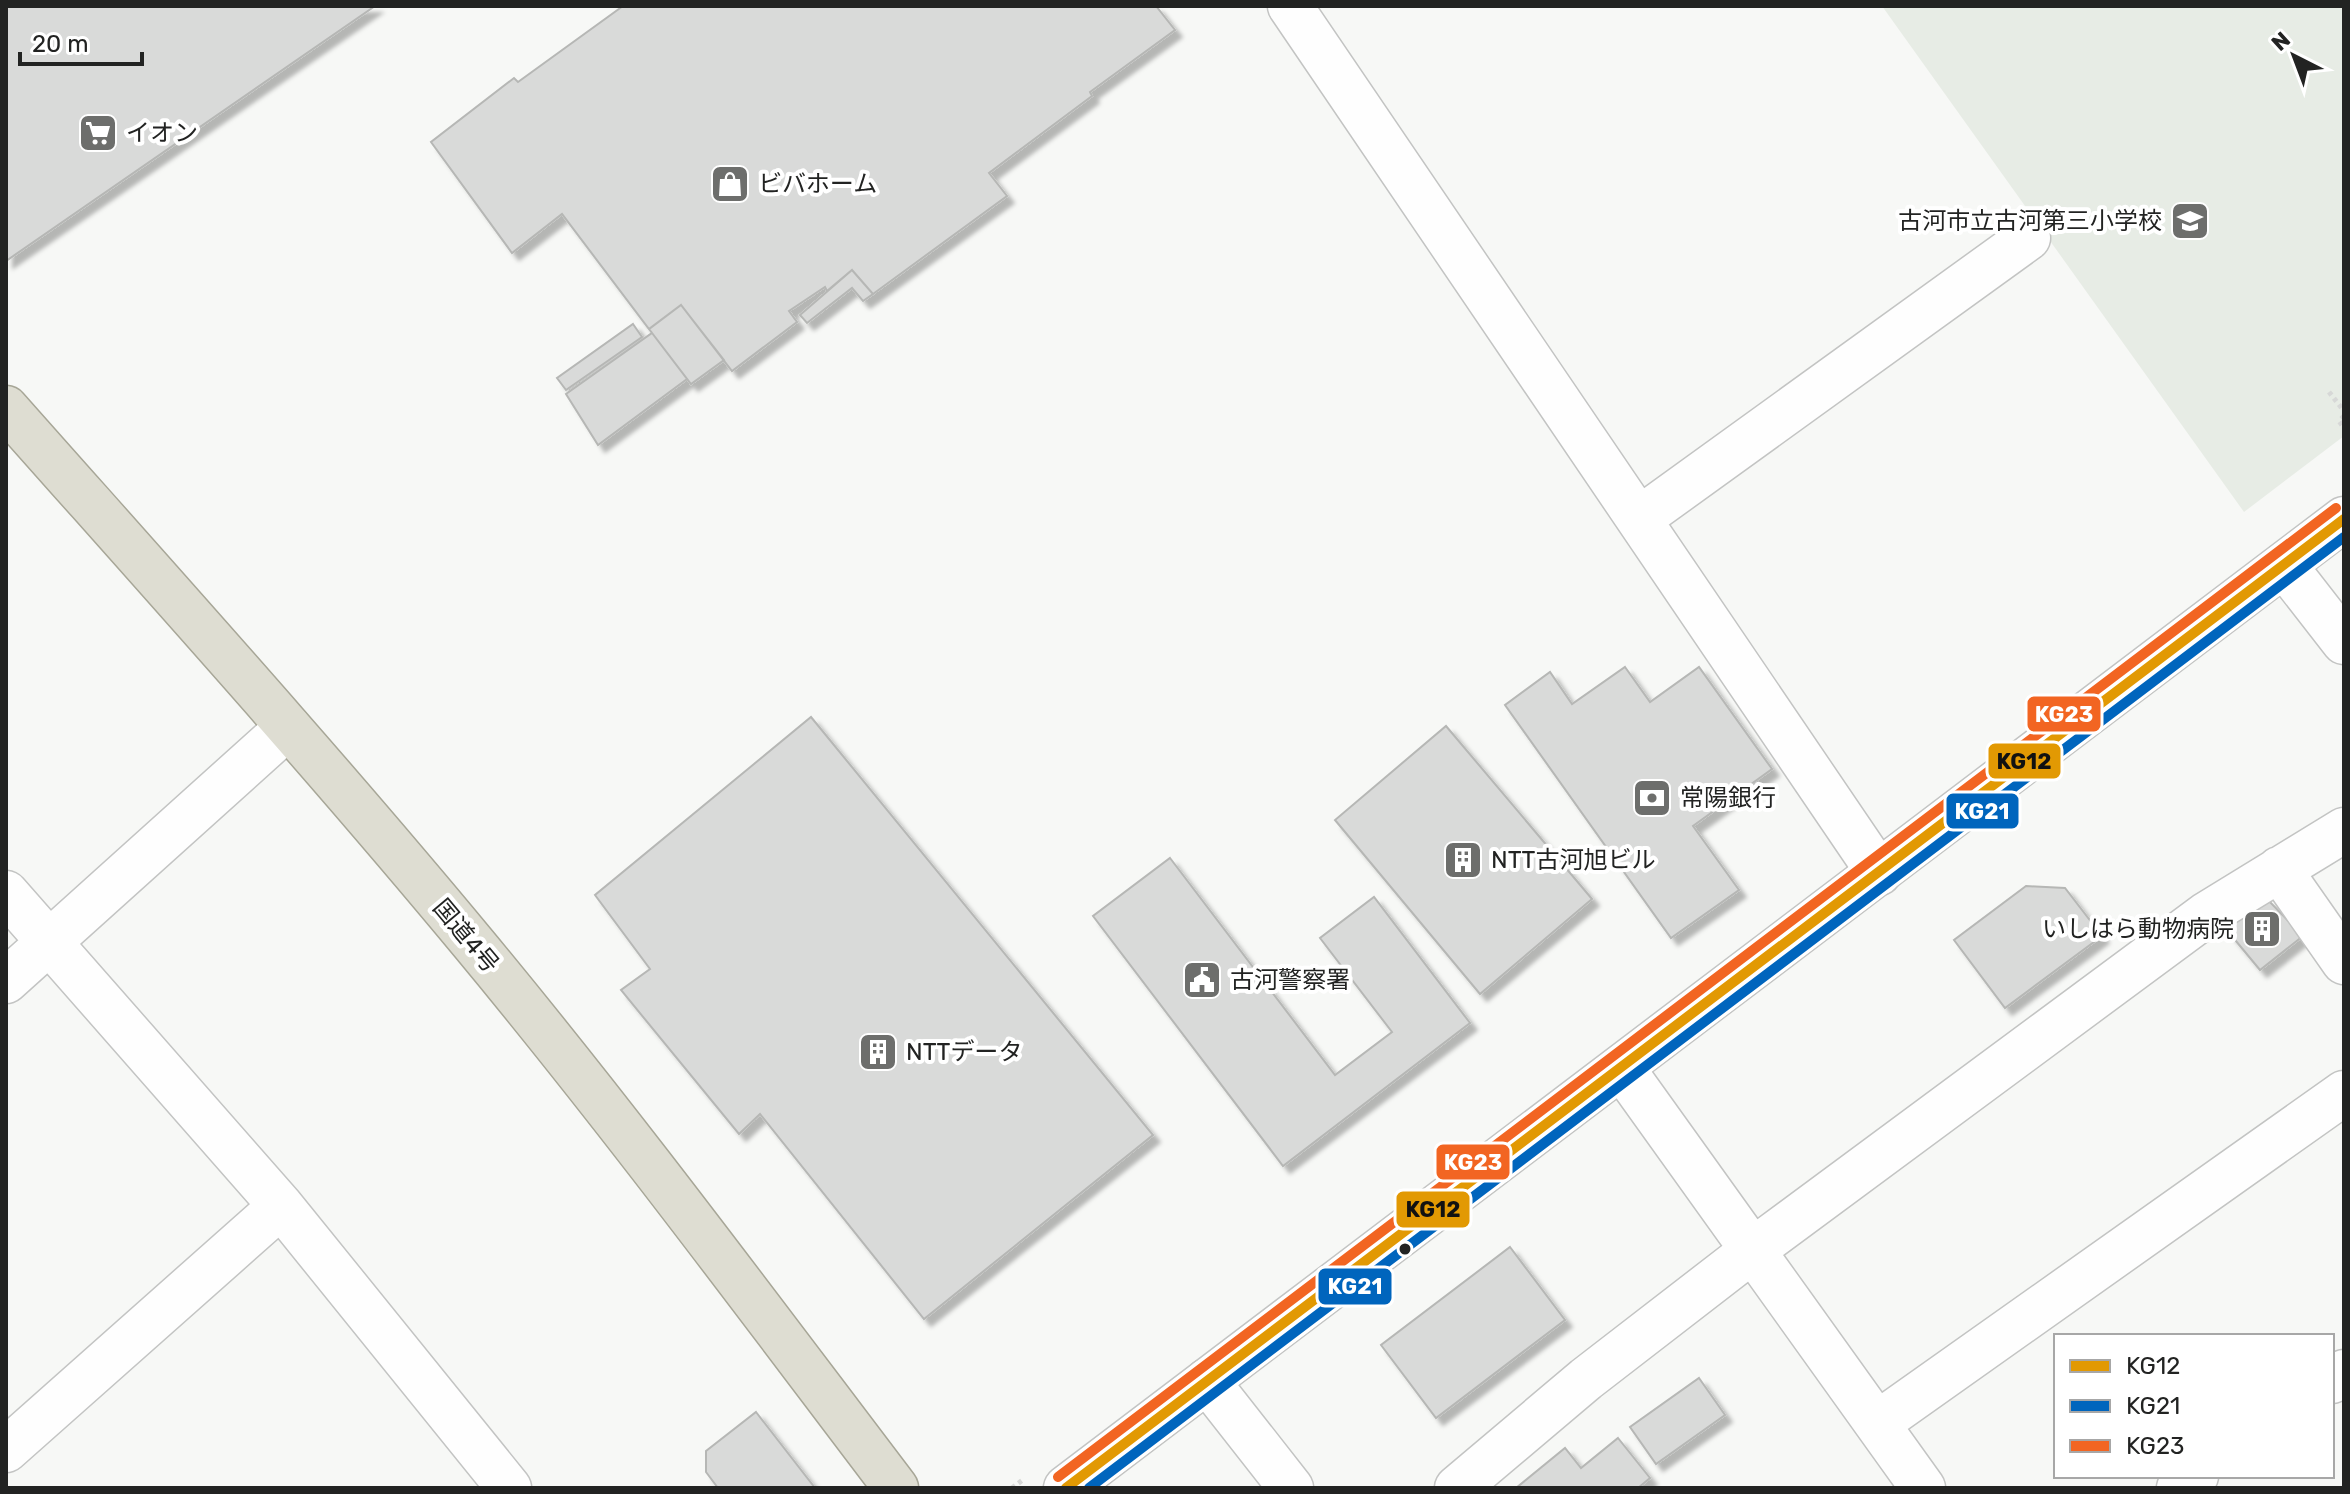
<svg xmlns="http://www.w3.org/2000/svg" width="2350" height="1494" viewBox="0 0 2350 1494" font-family="Rubik,'Noto Sans JP',sans-serif">
<defs>
<filter id="shadow"><feDropShadow dx="7" dy="7" stdDeviation="2" flood-color="#0004"/></filter>
</defs>
<rect width="100%" height="100%" fill="#f7f8f6"/>
<path fill="#e7ece5" d="M1882 6H2344V436L2244 512Z"/>
<path fill="#d9dad9" stroke="#b6b7b5" stroke-width="2" filter="url(#shadow)" d="M6 6H375L6 261Z
M623 6H1156L1175 30 1090 92 1092 96 989 173 1007 196 873 294 852 270 827 291 825 287 789 311 797 322 732 371 681 305 649 329 562 214 512 253 431 142 514 78 518 82Z
M852 270 873 294 863 301 852 288 807 323 800 315Z
M681 305 724 360 691 384 649 329Z
M633 324 642 337 566 390 557 378Z
M652 333 687 379 598 445 566 394Z
M1625 667 1650 702 1699 667 1772 769 1693 826 1739 890 1671 938 1505 705 1550 672 1572 704Z
M811 717 1153 1135 924 1319 760 1114 739 1134 621 990 650 969 595 895Z
M1446 726 1592 899 1480 994 1335 820Z
M1170 858 1335 1075 1392 1032 1320 938 1374 897 1470 1023 1283 1166 1093 916Z
M2026 886 2065 888 2102 936 2005 1008 1954 940Z
M2268 900 2303 936 2260 970 2221 923Z
M1510 1247 1565 1320 1436 1418 1381 1345Z
M1699 1378 1725 1415 1656 1464 1630 1427Z
M756 1412 815 1488H718L706 1472V1451Z
M1618 1438 1650 1478 1638 1488H1516L1565 1448 1581 1468Z"/>
<g fill="none" stroke-linecap="round" stroke-linejoin="round">
<defs>
<path id="minor" d="M1290 6 1879 873
M1639 519 2028 238
M2284 565 2344 642
M2279 869 2344 962
M6 893 281 1206 509 1488
M6 981 288 727
M1622 1068 1923 1488
M1207 1381 1291 1488
M2332 1381 2344 1372
M1878 1423 2344 1093
M6 1450 281 1206
M1457 1488 1586 1379 1753 1250 2207 914 2344 830
M2179 1488 2196 1476"/>
<path id="tertiary" d="M1066 1488 2344 519"/>
<path id="trunk" d="M6 408C163 585 322 761 473 943 620 1120 757 1305 896 1488"/>
</defs>
<use href="#minor" stroke="#c3c4c3" stroke-width="47"/>
<use href="#tertiary" stroke="#c3c4c3" stroke-width="47"/>
<use href="#trunk" stroke="#a7a697" stroke-width="47"/>
<path stroke="#d7d8d7" stroke-width="5" stroke-dasharray="4 4" stroke-linecap="butt" d="M2329 392 2344 411
M2344 416 2339 421 2344 428
M1012 1488 1024 1479"/>
<use href="#minor" stroke="#fefefe" stroke-width="44"/>
<use href="#tertiary" stroke="#fefefe" stroke-width="44"/>
<use href="#trunk" stroke="#deddd2" stroke-width="44"/>
<defs>
<path id="bus-1" d="M1066 1488 2344 519"/>
<path id="bus-2" d="M1089 1488 2344 537"/>
<path id="bus-3" d="M1058 1477 2336 508"/>
</defs>
<use href="#bus-1" stroke="#fff" stroke-width="16"/>
<use href="#bus-2" stroke="#fff" stroke-width="16"/>
<use href="#bus-3" stroke="#fff" stroke-width="16"/>
<use href="#bus-1" stroke="#e29903" stroke-width="10"/>
<use href="#bus-2" stroke="#0065bd" stroke-width="10"/>
<use href="#bus-3" stroke="#f26522" stroke-width="10"/>
</g>
<defs>
<symbol id="supermarket-square" viewBox="-11 -11 22 22"><rect x="-9" y="-9" width="18" height="18" rx="4" fill="#6d6e6c" stroke="#fff"/><path d="M-6-5.5h2.5l.6 2H6L4.5 2H-2.5L-4.4-4H-6ZM-1.5 3.2a1.3 1.3 0 1 0 .1 0ZM3 3.2a1.3 1.3 0 1 0 .1 0Z" fill="#fff"/></symbol>
<symbol id="shop-square" viewBox="-11 -11 22 22"><rect x="-9" y="-9" width="18" height="18" rx="4" fill="#6d6e6c" stroke="#fff"/><path d="M-5-2.5h2.3a2.7 3.5 0 0 1 5.4 0H5L5.5 6h-11ZM-1.5-2.5h3a1.5 2.3 0 0 0-3 0Z" fill="#fff"/></symbol>
<symbol id="school-square" viewBox="-11 -11 22 22"><rect x="-9" y="-9" width="18" height="18" rx="4" fill="#6d6e6c" stroke="#fff"/><path d="M0-5L7-2L0 1L-7-2ZM-4 1L0 2.5L4 1V4Q0 6-4 4Z" fill="#fff"/></symbol>
<symbol id="bank-square" viewBox="-11 -11 22 22"><rect x="-9" y="-9" width="18" height="18" rx="4" fill="#6d6e6c" stroke="#fff"/><path d="M-6-4H6V4H-6ZM0-2.3a2.3 2.3 0 1 0 0 4.6a2.3 2.3 0 1 0 0-4.6Z" fill="#fff"/></symbol>
<symbol id="building-square" viewBox="-11 -11 22 22"><rect x="-9" y="-9" width="18" height="18" rx="4" fill="#6d6e6c" stroke="#fff"/><path d="M-4-6H4V6H1V3H-1V6H-4ZM-2.5-4.3h1.7v1.8h-1.7ZM.8-4.3h1.7v1.8H.8ZM-2.5-1h1.7V.8h-1.7ZM.8-1h1.7V.8H.8Z" fill="#fff"/></symbol>
<symbol id="civic-square" viewBox="-11 -11 22 22"><rect x="-9" y="-9" width="18" height="18" rx="4" fill="#6d6e6c" stroke="#fff"/><path d="M-.6-6.5H3V-4.5H.6V-3L4-1V1h2V6H-6V1h2V-1L-.6-3ZM-1.2 2.5V6h2.4V2.5Z" fill="#fff"/></symbol>
</defs>
<g fill-rule="evenodd">
<use href="#supermarket-square" x="76" y="111" width="44" height="44"/>
<use href="#shop-square" x="708" y="162" width="44" height="44"/>
<use href="#school-square" x="2168" y="199" width="44" height="44"/>
<use href="#bank-square" x="1630" y="776" width="44" height="44"/>
<use href="#building-square" x="1441" y="838" width="44" height="44"/>
<use href="#building-square" x="2240" y="907" width="44" height="44"/>
<use href="#civic-square" x="1180" y="958" width="44" height="44"/>
<use href="#building-square" x="856" y="1030" width="44" height="44"/>
</g>
<circle fill="#222322" stroke="#fff" stroke-width="3" cx="1405" cy="1249" r="7"/>
<g text-anchor="middle" stroke-width="8" stroke-linejoin="round" paint-order="stroke">
<g font-size="24" fill="#222322" stroke="#fff" text-anchor="start">
<text x="126" y="141">イオン</text>
<text x="758" y="192">ビバホーム</text>
<text x="2162" y="229" text-anchor="end">古河市立古河第三小学校</text>
<text x="1680" y="806">常陽銀行</text>
<text x="1491" y="868">NTT古河旭ビル</text>
<text x="2234" y="937" text-anchor="end">いしはら動物病院</text>
<text x="1230" y="988">古河警察署</text>
<text x="906" y="1060">NTTデータ</text>
</g>
<g font-size="24" fill="#222322" stroke="#fff">
<text transform="translate(466 936) rotate(50)" y="8">国道4号</text>
</g>
</g>
<g stroke="#fff" stroke-width="3">
<rect x="2026" y="695" width="76" height="38" rx="8" fill="#f26522"/>
<rect x="1987" y="742" width="75" height="38" rx="8" fill="#e29903"/>
<rect x="1945" y="792" width="75" height="38" rx="8" fill="#0065bd"/>
<rect x="1435" y="1143" width="76" height="38" rx="8" fill="#f26522"/>
<rect x="1395" y="1190" width="76" height="39" rx="8" fill="#e29903"/>
<rect x="1317" y="1267" width="76" height="39" rx="8" fill="#0065bd"/>
</g>
<g font-size="22" text-anchor="middle" font-weight="bold" fill="#fff">
<text x="2064" y="722">KG23</text>
<text x="1982" y="819">KG21</text>
<text x="1473" y="1170">KG23</text>
<text x="1355" y="1294">KG21</text>
</g>
<g font-size="22" text-anchor="middle" font-weight="bold" fill="#111">
<text x="2024" y="769">KG12</text>
<text x="1433" y="1217">KG12</text>
</g>
<rect width="2350" height="1494" fill="none" stroke="#222322" stroke-width="16"/>
<rect x="2054" y="1334" width="280" height="144" fill="#ffffff" stroke="#a7a7a7" stroke-width="2"/>
<rect x="2070" y="1360" width="40" height="12" fill="#e29903" stroke="#a7a7a7" stroke-width="2"/>
<text x="2126" y="1374" font-size="24" fill="#222322">KG12</text>
<rect x="2070" y="1400" width="40" height="12" fill="#0065bd" stroke="#a7a7a7" stroke-width="2"/>
<text x="2126" y="1414" font-size="24" fill="#222322">KG21</text>
<rect x="2070" y="1440" width="40" height="12" fill="#f26522" stroke="#a7a7a7" stroke-width="2"/>
<text x="2126" y="1454" font-size="24" fill="#222322">KG23</text>
<g transform="translate(2294 56) rotate(318)" stroke="#ffffff" stroke-width="6" paint-order="stroke">
<path d="M0-6L14 30L0 20L-14 30Z" fill="#222322"/>
<text y="-12" font-size="22" font-weight="bold" text-anchor="middle" fill="#222322">N</text>
</g>
<path d="M20 52v12h122v-12" fill="none" stroke="#222322" stroke-width="4"/>
<text x="32" y="52" font-size="24" fill="#222322" stroke="#ffffff" stroke-width="6" paint-order="stroke">20 m</text>
</svg>
